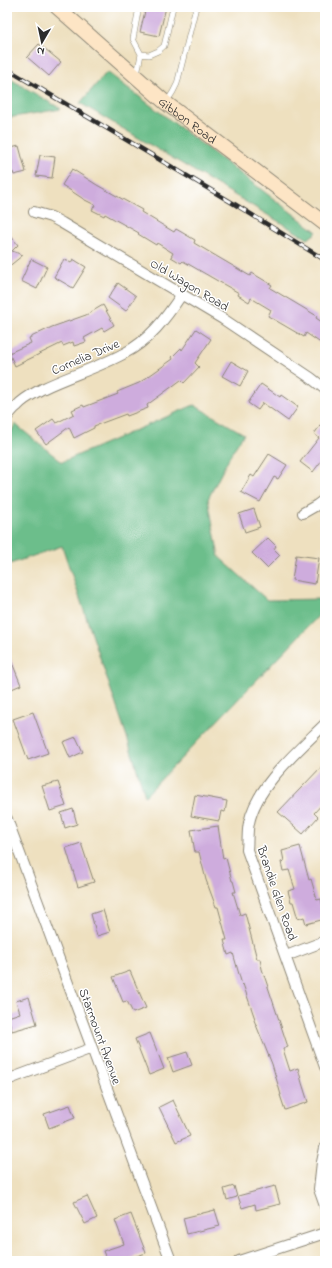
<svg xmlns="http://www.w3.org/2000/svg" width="332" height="1268" viewBox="0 0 332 1268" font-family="'Indie Flower',sans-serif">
<rect width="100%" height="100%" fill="#fff"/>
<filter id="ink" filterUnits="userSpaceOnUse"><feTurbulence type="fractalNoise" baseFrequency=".025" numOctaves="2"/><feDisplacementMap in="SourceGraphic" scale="8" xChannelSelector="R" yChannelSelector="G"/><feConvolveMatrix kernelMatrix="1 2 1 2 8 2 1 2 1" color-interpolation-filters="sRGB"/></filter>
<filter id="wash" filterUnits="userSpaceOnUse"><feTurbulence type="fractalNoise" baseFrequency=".012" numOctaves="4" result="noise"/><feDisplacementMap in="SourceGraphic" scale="16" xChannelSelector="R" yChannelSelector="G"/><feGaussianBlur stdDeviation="0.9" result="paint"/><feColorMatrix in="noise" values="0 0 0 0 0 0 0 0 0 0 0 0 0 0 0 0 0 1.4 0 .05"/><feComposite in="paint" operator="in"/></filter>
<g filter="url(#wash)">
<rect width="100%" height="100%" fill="#eee0bf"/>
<path fill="#6cbe8b" stroke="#4c745b" d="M107 72 317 232 308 239 80 103Z
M7 77 61 109 7 118Z
M194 405 244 434 232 452 208 499 219 557 267 600 325 599V609L145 796 127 737 62 546 7 565V441L15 424 62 462Z"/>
<g id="blocks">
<path fill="#ceacdd" d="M146 7H166L159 36 140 32Z
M39 44 61 62 49 76 27 57Z
M19 146 26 172 14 175 13 172 7 174V149Z
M40 155 55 157 52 178 36 176Z
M72 169 97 185 142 210 141 212 174 232 176 229 195 240 194 243 250 276 252 273 272 285 270 288 317 316 316 318 325 324V346L306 333 304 337 268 316 271 310 251 298 249 302 238 295 239 293 216 280 183 261 181 263 171 257 173 253 157 243 156 245 138 234 139 233 105 214 104 216 92 210 95 205 85 200 62 185Z
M7 231 18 245 12 251 23 255 7 268Z
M31 259 47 267 37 289 21 281Z
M64 259 71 263 73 259 86 267 73 288 54 277Z
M118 283 136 296 126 311 108 298Z
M103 305 114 325 104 331 102 328 84 338 86 342 74 346 73 342 63 346 62 343 15 366 9 353 31 343 29 338 52 327 86 315Z
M196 329 211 339 195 363 199 367 184 383 181 380 147 405 148 408 127 416 126 414 94 426V428L74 438 69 427 46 444 36 431 53 419 56 423 74 414 72 410 83 405 84 407 118 394 117 392 139 383 173 359 172 357 181 348 182 350Z
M231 361 248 371 240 386 222 376Z
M261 384 280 397 281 395 298 407 288 421 263 403 258 410 248 403Z
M325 419V456L313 472 300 462 319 438 314 434Z
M269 454 287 465 278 479 274 477 260 502 241 492 251 475 254 477Z
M254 509 260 527 245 532 239 514Z
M268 538 276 546 274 549 280 555 267 568 252 553Z
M296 555 319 558 315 584 292 580Z
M7 650 21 685 7 691Z
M33 712 48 753 28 760 13 719Z
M76 737 83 752 70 758 63 742Z
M325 763V801L314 813 318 817 303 834 278 812Z
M58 782 66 806 50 811 42 786Z
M195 795 227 801 225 812 221 811 219 821 191 816Z
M73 809 77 824 65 828 61 813Z
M218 826 223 859 226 858 232 881H233L236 892H233L240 915 245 913 257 959H260L262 969 288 1047 283 1049 290 1071 298 1068 302 1083 308 1102 285 1110 280 1095H281L272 1064 254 1020 255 1019 243 984 242 985 233 953 228 955 224 940H227L218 907H216L206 880 199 852H195L191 830Z
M81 843 94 882 78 887 66 848Z
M300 846 309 880 311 879 317 900 321 899 325 915V919L306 924 304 917 298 919 293 902H291L288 891 295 889 289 870 283 871 281 862 284 861 282 851Z
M103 910 110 932 97 936 91 914Z
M130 971 146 1008 133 1013 127 1001 123 1002 113 977Z
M29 997 37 1024 12 1031 8 1017 20 1013 16 1001Z
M150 1033 164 1069 149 1075 135 1039Z
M187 1052 192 1065 173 1072 168 1058Z
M173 1100 190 1136 176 1142 159 1107Z
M70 1105 75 1118 49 1128 44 1114Z
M234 1186 237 1197 227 1200 224 1189Z
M275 1186 280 1204 256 1210 255 1204 242 1208 238 1196Z
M87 1196 97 1218 85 1224 74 1202Z
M215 1210 220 1226 187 1234 183 1218Z
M131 1214 146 1253 122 1261H107L103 1251 124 1244 115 1220Z"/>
</g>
</g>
<g filter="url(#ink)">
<use href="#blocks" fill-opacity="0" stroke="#8c8675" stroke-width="1"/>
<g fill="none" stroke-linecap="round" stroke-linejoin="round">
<defs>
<path id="service" d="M141 54 149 55 158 51 164 46 173 7
M137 75 141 54 133 39 139 7
M166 103 173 92 177 84 196 7"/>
<path id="minor" d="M34 212 51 217 62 223 223 319 311 378 325 389
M7 417C10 413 13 409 17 406 24 398 33 394 42 389 69 376 97 368 123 354 149 341 166 318 182 294
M303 513 317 505 325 499
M325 724C299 750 256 786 249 823 247 831 248 841 247 850L325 1067
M7 819 171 1261
M286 956 325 941
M7 1080 92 1048
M325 1148 322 1162 319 1189 325 1206
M239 1261 325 1233"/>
<g id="secondary">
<path id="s1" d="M57 7 166 103 325 224"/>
</g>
</defs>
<use href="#service" stroke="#8c8675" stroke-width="6"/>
<use href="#minor" stroke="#8c8675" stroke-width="12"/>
<use href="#secondary" stroke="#8c8675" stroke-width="16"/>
<use href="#service" stroke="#fff" stroke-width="5"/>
<use href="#minor" stroke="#fff" stroke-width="10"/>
<use href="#secondary" stroke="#fde5c5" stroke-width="14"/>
<defs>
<path id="rail" d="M7 69 236 205 325 260"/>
</defs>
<use href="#rail" stroke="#2b2b2b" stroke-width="4.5"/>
<use href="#rail" stroke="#fff" stroke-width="3" stroke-dasharray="9" stroke-linecap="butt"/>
</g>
</g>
<g text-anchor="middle" stroke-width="3" stroke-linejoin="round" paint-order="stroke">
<g font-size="13" fill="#2b2b2b" stroke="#fff">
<text dy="5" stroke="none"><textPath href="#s1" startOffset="173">Gibbon Road</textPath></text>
<text transform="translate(190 284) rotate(31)" y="5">Old Wagon Road</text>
<text transform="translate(85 356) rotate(-23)" y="5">Cornelia Drive</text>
<text transform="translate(278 893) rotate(71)" y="5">Brandie Glen Road</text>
<text transform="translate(101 1036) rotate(70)" y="5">Starmount Avenue</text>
</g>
</g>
<rect width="332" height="1268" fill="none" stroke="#fff" stroke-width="24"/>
<g transform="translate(42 42) rotate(189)" stroke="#ffffff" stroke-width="3" paint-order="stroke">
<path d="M0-3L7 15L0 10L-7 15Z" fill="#2b2b2b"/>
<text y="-6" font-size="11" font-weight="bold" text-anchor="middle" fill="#2b2b2b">N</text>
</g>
</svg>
